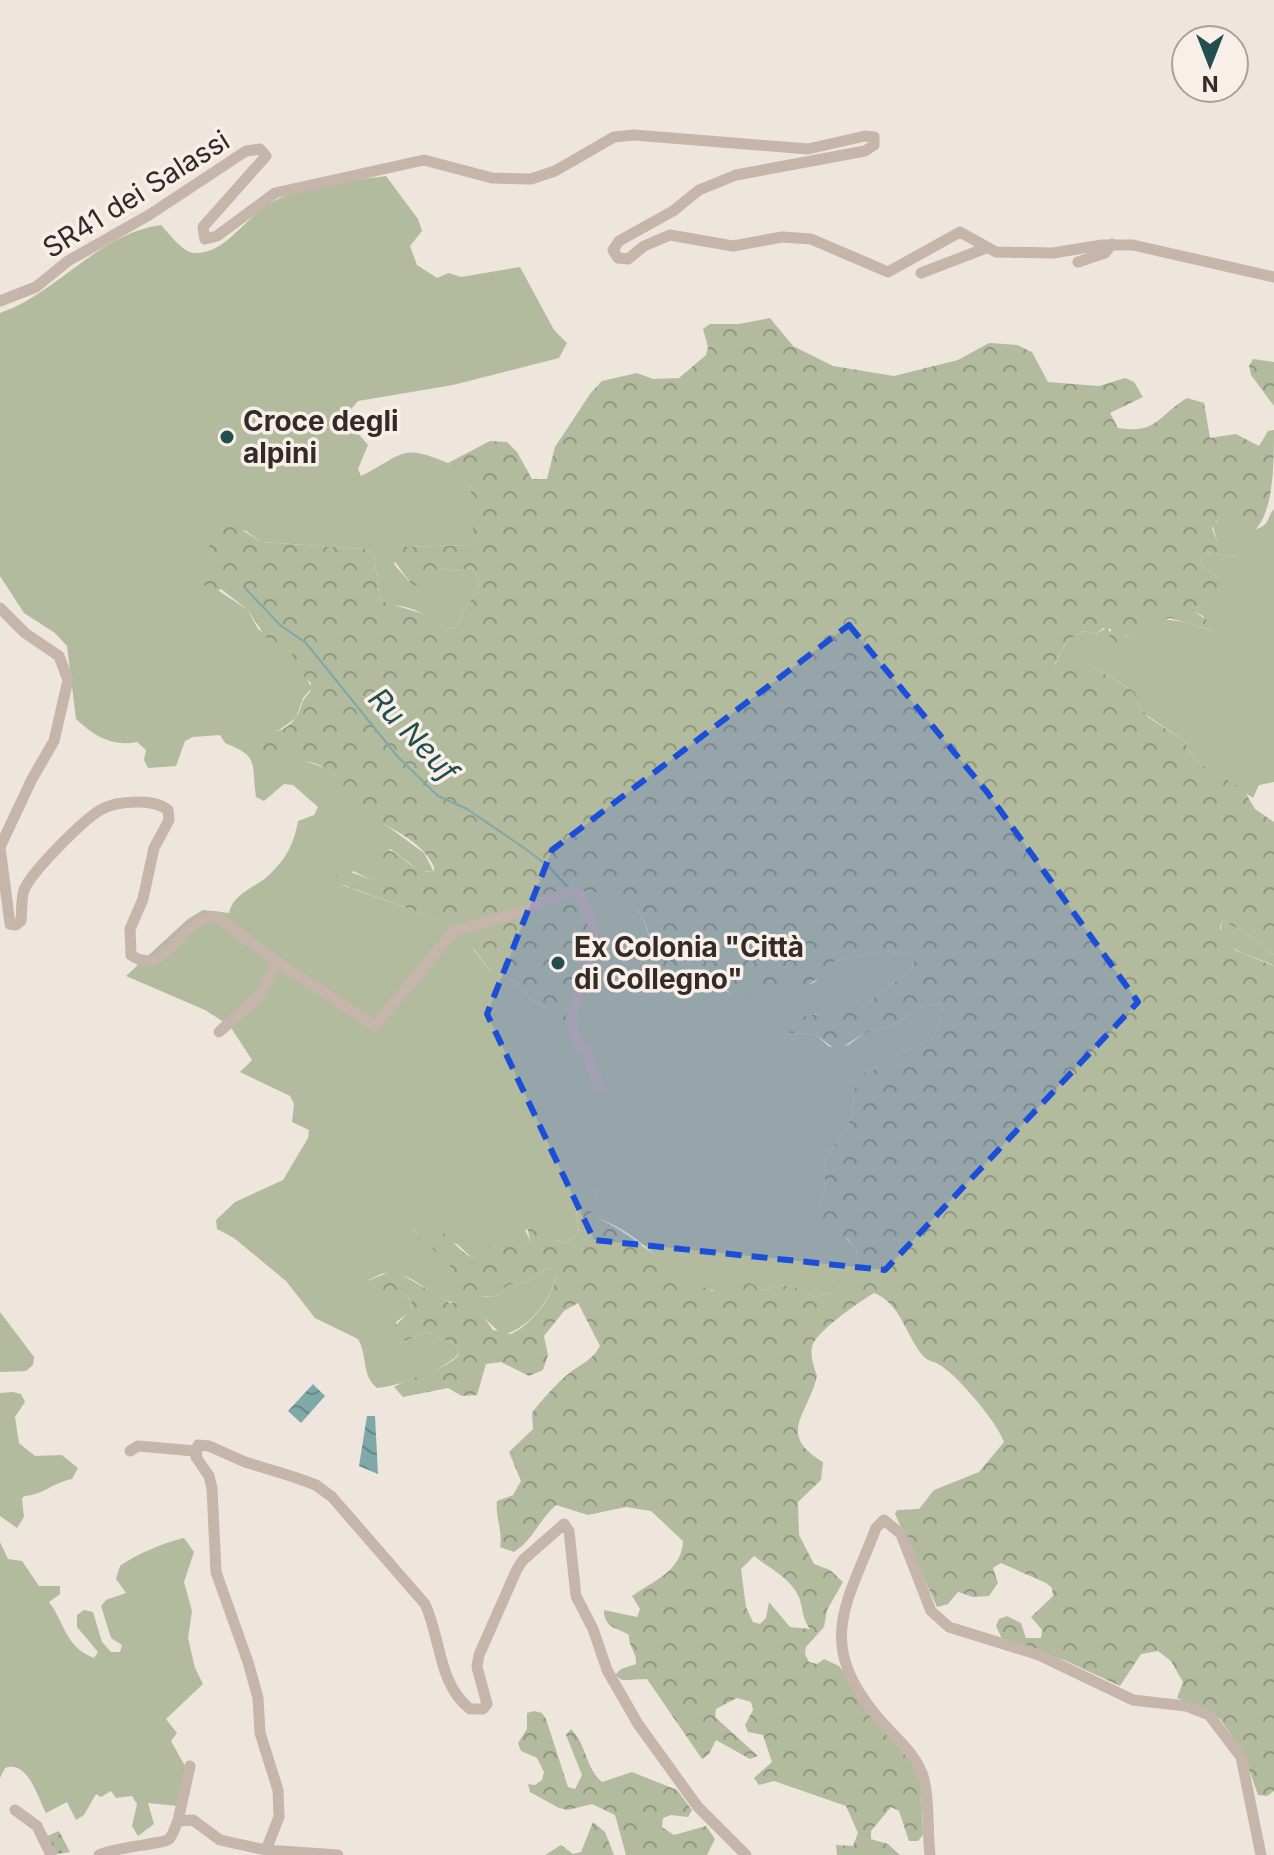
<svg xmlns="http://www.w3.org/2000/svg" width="1274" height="1855" viewBox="0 0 1274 1855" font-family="Inter,sans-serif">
<defs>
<pattern id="forest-crowns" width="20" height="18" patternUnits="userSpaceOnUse" patternTransform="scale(2)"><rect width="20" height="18" fill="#b3bb9e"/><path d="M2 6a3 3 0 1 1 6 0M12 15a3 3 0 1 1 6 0" fill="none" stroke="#929881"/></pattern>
<pattern id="garden-dots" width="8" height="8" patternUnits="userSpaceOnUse" patternTransform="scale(2)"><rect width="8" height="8" fill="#b3bb9e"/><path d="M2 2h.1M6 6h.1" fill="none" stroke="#929881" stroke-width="1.8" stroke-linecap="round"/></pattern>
<pattern id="water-waves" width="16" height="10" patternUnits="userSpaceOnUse" patternTransform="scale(2)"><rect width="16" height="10" fill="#7fa8a8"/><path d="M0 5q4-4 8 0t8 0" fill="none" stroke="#698989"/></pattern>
</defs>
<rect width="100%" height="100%" fill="#eee5dc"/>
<path fill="#b3bb9e" d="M386 176 418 219 422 231 410 246 417 265 437 278 449 273 461 277 520 267 554 330 567 343 559 358 453 385 358 401 347 414 349 423 368 445 358 469 361 476C405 454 400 443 448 463L451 471 471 488 476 540 470 545 404 547 394 564 411 584 438 568 454 571 472 568C486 586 475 595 464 609 460 614 459 622 456 628L446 629C434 619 421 611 405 607 395 604 389 607 380 601L374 555 365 549 261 542 246 531 220 523 211 560 216 589 248 610 258 629 290 650 312 688 303 698 296 718 275 733 299 759 328 769 367 811 424 853 434 872 420 871 390 849 375 865 377 877 369 879 353 871 342 885 455 925 490 971 514 981 532 1000 547 1008 563 1029 581 891 590 890 615 897 637 909C652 934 654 949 641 975L649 989 665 987 678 972 705 977 727 992 754 995 814 983 831 962 840 960 883 951 909 954 914 961 912 969 861 1008 843 1013 815 1014 790 1033 816 1035 829 1047 849 1045 863 1034 896 1024 924 1004 942 1005 940 1023 932 1039 900 1053 886 1066 855 1075 853 1112 847 1129 826 1157 824 1193 817 1210 829 1238H846L856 1249 860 1269 832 1293 814 1297C796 1285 785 1282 765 1290 733 1276 733 1294 711 1290 682 1286 659 1258 639 1241 624 1229 607 1221 589 1215L597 1197 596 1187 576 1208 579 1234 564 1243 525 1229 530 1241C518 1250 510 1250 496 1246L480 1256 471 1257 457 1244 413 1230C426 1239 440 1254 451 1266 466 1285 462 1297 495 1297L508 1285 526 1282 548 1268 556 1271C557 1295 525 1334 501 1334L468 1302C436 1310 418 1270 386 1273 381 1273 374 1278 368 1280L378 1292 386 1288 402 1289 412 1303 410 1312 396 1322 402 1342 426 1332 457 1345 459 1353C449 1369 396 1387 377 1388 361 1375 368 1356 358 1339L315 1318 286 1281 234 1238 217 1229 216 1220 235 1202 283 1180 308 1138 309 1130 292 1122 294 1104 290 1096 240 1072 252 1060 230 1026 205 1010 126 976 188 919 203 910 229 913C233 893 255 888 269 875 286 859 294 844 298 821L314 815 318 807 293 785 284 784 264 801 256 797C251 762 260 757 225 743L220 735 193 737 185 741 176 766 148 768 144 760 146 750 137 742C112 747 94 736 76 719L67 646 55 633 24 613 0 576V313C58 293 99 233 161 225 169 233 182 252 194 253 225 255 246 216 271 203 304 184 349 181 386 176Z
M1274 509V782L1259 785 1253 798 1198 763 1183 740 1145 714 1127 687 1091 666 1070 668 1063 674 1054 666 1066 642 1083 631 1096 634 1107 627 1111 634 1125 638C1153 609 1181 621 1212 631L1203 616 1195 612V608L1210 601 1219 579 1201 565 1200 557 1207 553 1237 557 1231 544 1217 541 1212 523C1228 517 1247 537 1263 526 1269 522 1269 514 1274 509Z
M1222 920 1254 938 1274 955V966C1254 954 1215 952 1222 920Z
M0 1312 34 1357 33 1365 26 1371 0 1372Z
M13 1392 21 1394 25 1402 15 1417 19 1443 35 1456 62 1455 78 1468 72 1479C52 1483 43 1495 24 1496L22 1499 24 1517 17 1528 0 1516V1393Z
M184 1538 194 1552 184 1582 192 1611 188 1638 195 1668 203 1684 166 1719 177 1733 171 1741 185 1766 178 1806 148 1803 154 1824 138 1836 132 1826 137 1804 132 1796 116 1798 111 1791 101 1797 96 1794 84 1815 76 1820 67 1802 46 1813C37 1796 28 1760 5 1768L0 1778V1542L8 1559 22 1561 39 1586H60V1594L49 1602C65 1623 65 1647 94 1658L98 1652 77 1627V1615L84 1610 93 1612 102 1642 111 1652H120L122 1645 111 1638 101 1606 106 1600 126 1593 116 1579 120 1566C135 1555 165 1542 184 1538Z"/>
<path fill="url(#forest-crowns)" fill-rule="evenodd" d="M770 318 793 346 833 366 894 376 958 360 989 343 1017 345 1032 352 1048 382 1099 386 1125 378 1134 382 1143 397 1110 413 1118 428C1158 434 1157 416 1187 398L1204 403 1210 438 1236 434 1259 446 1268 431 1274 430C1274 462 1274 517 1252 532L1216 521 1212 528 1217 541 1240 545 1244 553 1237 557 1207 553 1200 557 1201 565 1219 579 1224 590 1215 599 1195 608V612L1218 628 1216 632 1170 618 1132 632 1114 646 1109 642 1111 629 1103 628 1096 634 1083 631 1066 642 1054 665 1063 673 1073 665 1091 666 1135 692 1138 704 1148 717 1183 740 1198 763 1244 790 1255 809 1274 822V955L1254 938 1222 920 1220 928 1235 950 1274 966V1791L1267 1796 1258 1795 1243 1752 1220 1719 1206 1709 1177 1698 1183 1682 1171 1661 1158 1651 1141 1654 1120 1686 1064 1660 1003 1641 996 1626 999 1619 1007 1616 1021 1623 1026 1638H1041L1042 1630 1031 1617 1053 1596 1052 1588 1046 1583 1001 1563 993 1568 998 1583 989 1596 973 1597 958 1592 948 1604 937 1607 895 1514 897 1510 919 1509 934 1490 979 1472 1004 1442C997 1422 958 1376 940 1365 934 1361 929 1362 924 1357 906 1337 901 1303 874 1293 860 1301 819 1330 813 1344 809 1354 814 1367 817 1376 808 1415 776 1434 823 1462L821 1480 798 1502 799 1535 814 1564 830 1570 843 1582 827 1610 824 1627 806 1647 805 1654 809 1662 817 1664 824 1659 839 1666 917 1768 921 1785 923 1835 918 1841H909L899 1811 891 1807 871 1831V1839L888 1844 900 1855H837L836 1845 853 1846 858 1833 846 1806 774 1781 759 1785 754 1778 772 1762 763 1735 748 1732 745 1725 753 1710 751 1702 737 1698 716 1709 715 1717 758 1756 750 1759 716 1740 709 1754 702 1759 647 1679 622 1680 615 1675 621 1669 636 1664C637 1652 628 1646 629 1635 617 1627 604 1629 604 1610L637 1617 640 1609 632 1596C653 1581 682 1571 683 1541L651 1511 626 1507 588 1515 556 1505C539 1520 533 1540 514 1552L500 1547C503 1530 495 1518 497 1501L513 1495 521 1481 509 1452 533 1429 532 1413C539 1403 558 1382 567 1375 580 1364 591 1362 600 1346L578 1303 564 1311 544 1336 548 1355 543 1370 529 1376 501 1362 486 1364 477 1395 462 1396 448 1388 403 1397 394 1387C415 1375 448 1370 459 1354L457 1345 426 1332 402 1342 394 1338 391 1330 410 1311 412 1303C398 1277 383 1297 361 1293L360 1284 394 1270 450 1303 468 1301 476 1306 493 1330 511 1334C531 1325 557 1294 556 1271L548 1268 526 1282 508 1285 495 1297 468 1295 461 1291 451 1267 413 1229 416 1221C443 1222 450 1245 471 1257 481 1256 488 1247 497 1246 512 1245 516 1252 530 1241L526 1220 535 1217 554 1234 555 1240 564 1243 579 1234 576 1208 596 1186 597 1197 590 1215C636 1233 666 1271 712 1291L747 1282 765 1290C785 1282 796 1285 814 1297L832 1293 860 1268 856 1249 847 1238H829L816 1228 817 1210 824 1193 826 1157 847 1129 853 1112 855 1075 886 1066 900 1053 932 1039 940 1023 942 1005 924 1004 896 1024 863 1034 837 1050 816 1035 790 1033V1024L805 1016 861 1008 912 969 914 961 909 954 883 951 840 960 832 962 821 976 806 986 754 995 736 996 705 977 678 972 658 991 643 984 641 975C654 950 653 933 637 909L590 890 582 892 598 925 577 1025 572 1031 563 1029 547 1008 532 1000 514 981 490 971 474 949 455 935 454 925 338 883 335 875 348 871 369 879 377 877 372 856 381 848C401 850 411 874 434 872V867C419 834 375 825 351 802 340 791 339 775 325 768 301 754 275 767 257 744L258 739C272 733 290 730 298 714 304 703 299 703 310 692L311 683 301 674 290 650 269 642 248 610 221 589 211 594C201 585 200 574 202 562L211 560 212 551 204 535 211 526 220 523 238 527 261 542 365 549 374 555 380 601 431 616 446 629 456 628C459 622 460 614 464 609 475 595 486 586 472 568L454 571 438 568 419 587 411 584 391 556 395 549 404 547 470 545 476 540 471 523V488L450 471 448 463 490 441 507 442 517 452 532 479H547L555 447 590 394 602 381 637 373 653 379 679 378 706 355 708 347 703 329 710 324H739ZM754 1556C770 1569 793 1579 800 1600 803 1611 803 1620 810 1629L790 1627 769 1602 766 1618 760 1624 753 1622 746 1607 741 1569Z
M1253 359 1274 362V406L1251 375 1249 366Z
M534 1711 542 1713 546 1719 568 1787 575 1789 582 1775 566 1735 571 1729C587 1745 585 1767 602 1782L632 1772 677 1790 692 1810 688 1817 671 1815 663 1818 662 1827 674 1835 706 1826 715 1839 707 1855H626L615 1815 592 1804 568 1810 559 1808 530 1792 528 1784 535 1785 542 1780 544 1772 537 1758 521 1751 518 1743 527 1729V1713Z
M593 1822 605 1832 614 1855H545L561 1845 573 1854 581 1852Z"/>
<path fill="url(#garden-dots)" d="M59 1831 70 1852 51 1855 45 1837Z"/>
<path fill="url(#water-waves)" d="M313 1384 325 1396 301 1423 288 1411Z
M367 1416H375L378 1474 359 1466Z"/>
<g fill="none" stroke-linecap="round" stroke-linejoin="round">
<path stroke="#7fa8a8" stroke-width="2" d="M245 588 280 625 306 643 397 756 438 796 467 809 520 845 547 865 569 888"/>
<path stroke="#c5b5aa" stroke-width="11" d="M1078 262 1105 253 1112 244
M921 273 986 248
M0 301 36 287 68 261 149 215 246 151 260 149 266 156 203 227 205 239 217 236 275 193 424 160 492 178 531 179 555 171 614 137 634 135 808 149 865 136 874 137V145L865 151 736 175 699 190 673 211 619 241 613 250 618 258 628 259 644 246 670 235 733 246 782 237 811 239 888 272 960 232 996 252 1053 253 1102 245H1133L1274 277
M0 608 25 633 59 656 68 680 54 741 32 779 0 847 10 924 16 925 21 921C22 911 21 899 24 890 32 871 84 819 102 809 118 801 154 798 168 810L169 820 154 848 143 899 130 929 131 955C167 981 183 911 217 917L276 961 375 1026 454 931 521 912 569 892 578 894 594 925V940L571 1018 576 1041 588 1055 600 1088
M219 1032C249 1004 261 1004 276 961
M130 1451 138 1446 195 1451
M15 1810 37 1826 51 1855
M178 1821 190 1766
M99 1855C114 1847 164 1844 169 1839 173 1835 175 1827 178 1821L193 1820 220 1840 266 1850 267 1855
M338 1855 266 1850 279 1817 278 1790 260 1733 258 1698 248 1662 216 1572 212 1488 209 1476 196 1457 198 1445 209 1446 245 1462 294 1477 316 1485 332 1497 425 1604C441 1638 438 1684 470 1709H483L487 1704 477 1667 479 1655 517 1569 523 1560 564 1524 569 1531 576 1596 593 1629 607 1670 638 1724 698 1807 746 1855
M930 1855C927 1832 930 1789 921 1771 911 1748 890 1733 875 1714 816 1641 847 1604 876 1528L884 1520 901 1534 931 1611 949 1627 1039 1655 1133 1700 1186 1706 1209 1715 1241 1757 1261 1855"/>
</g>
<path fill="#1d4ed8" fill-opacity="0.2" stroke="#1d4ed8" stroke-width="6" stroke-dasharray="16 10" stroke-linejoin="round" d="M849 625 987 792 1138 1002 885 1270 594 1240 487 1014 552 850Z"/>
<g fill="#234e4f" stroke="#f7efe8" stroke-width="3">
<circle cx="227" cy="437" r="8"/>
<circle cx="558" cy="963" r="8"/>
</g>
<g text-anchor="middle" stroke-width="7" stroke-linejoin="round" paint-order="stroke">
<g font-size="28" fill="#332b28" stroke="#f7efe8">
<text transform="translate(136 194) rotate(-32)" y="10">SR41 dei Salassi</text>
</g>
<g font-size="28" font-weight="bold" fill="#332b28" stroke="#f7efe8" text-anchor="start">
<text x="243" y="431">Croce degli<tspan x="243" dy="32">alpini</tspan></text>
<text x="574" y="957">Ex Colonia "Città<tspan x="574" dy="32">di Collegno"</tspan></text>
</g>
<g font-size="30" font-style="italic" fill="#234e4f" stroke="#f7efe8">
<text transform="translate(413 735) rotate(47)" y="10">Ru Neuf</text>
</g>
</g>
<g transform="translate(1210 64) rotate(180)"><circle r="38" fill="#f7efe8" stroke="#a9a19b" stroke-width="2"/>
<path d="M0-6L14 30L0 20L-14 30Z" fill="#234e4f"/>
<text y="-12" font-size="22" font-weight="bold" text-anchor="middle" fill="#332b28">N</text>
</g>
</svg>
